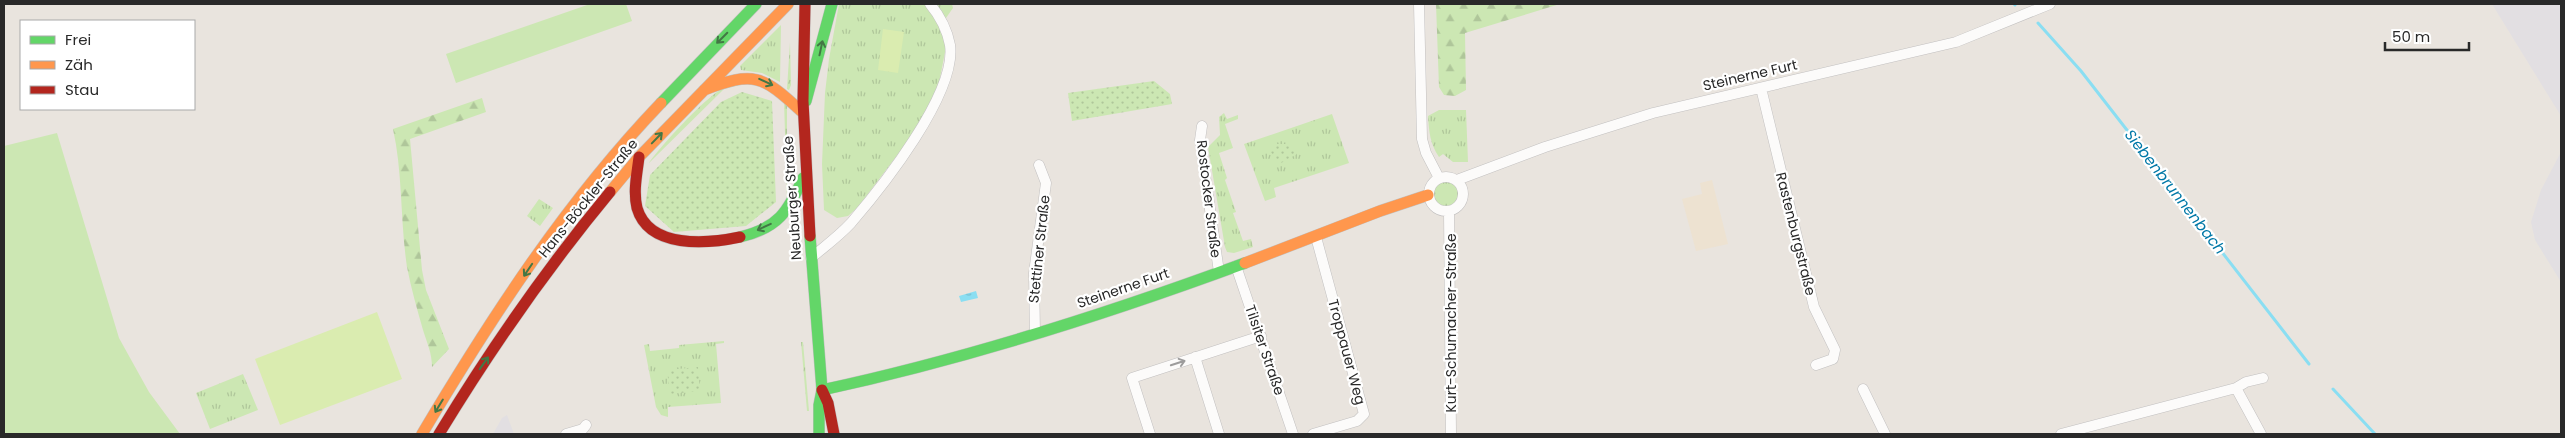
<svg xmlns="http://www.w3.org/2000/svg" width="2565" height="438" viewBox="0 0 2565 438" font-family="Poppins,sans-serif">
<defs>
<pattern id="grass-tufts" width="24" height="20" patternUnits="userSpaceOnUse" patternTransform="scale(1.25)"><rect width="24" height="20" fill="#cce7b3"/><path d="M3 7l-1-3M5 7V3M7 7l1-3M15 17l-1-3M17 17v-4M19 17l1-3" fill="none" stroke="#afc69a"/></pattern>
<pattern id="forest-firs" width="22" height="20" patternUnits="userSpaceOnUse" patternTransform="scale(1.25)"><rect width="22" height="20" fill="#cce7b3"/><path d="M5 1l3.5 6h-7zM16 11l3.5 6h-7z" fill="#afc69a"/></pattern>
<pattern id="park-dots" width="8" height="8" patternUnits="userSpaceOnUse" patternTransform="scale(1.25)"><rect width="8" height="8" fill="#cce7b3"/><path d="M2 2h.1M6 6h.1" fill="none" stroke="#afc69a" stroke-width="1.8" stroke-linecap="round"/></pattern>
<pattern id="water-ripples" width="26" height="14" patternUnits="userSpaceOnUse" patternTransform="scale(1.25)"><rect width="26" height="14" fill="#8adef2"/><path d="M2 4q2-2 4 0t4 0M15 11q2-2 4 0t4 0" fill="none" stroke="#77bed0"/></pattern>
</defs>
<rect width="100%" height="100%" fill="#e9e4de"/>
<path fill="#e2dfe2" d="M2492 4H2561V116Z
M2561 152V282L2535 240 2531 222 2541 190Z
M507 415 514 434H493L502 418Z"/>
<path fill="#ede2d1" d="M1712 180 1728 244 1696 251 1682 199 1702 194 1700 183Z"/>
<path fill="url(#grass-tufts)" d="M839 4H952L953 8 941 25 946 47 938 88 920 125 858 207 848 216 837 218 824 210 822 164 825 93 829 59Z
M781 25 780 82 762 73 741 70 740 66Z
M790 42 791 85 789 90 787 89Z
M751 82 724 89 649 163C659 148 708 94 724 88 732 84 742 84 751 82Z
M784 100 787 105V201Z
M1439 110H1466L1468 162H1453L1443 154 1439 157C1430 144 1429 132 1428 116Z
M1224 113 1227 119 1238 115V119L1225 124 1233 148 1219 153 1227 178 1225 180 1236 212 1233 213 1243 241 1251 239 1253 247 1234 253 1227 252 1225 247 1208 147 1220 135 1219 117Z
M1332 114 1349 163 1274 188 1276 197 1265 201 1244 144Z
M1432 194a14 14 0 1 1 28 0a14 14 0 1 1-28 0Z
M539 199 553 208 540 226 527 216Z
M724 341V343L716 344 721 403 668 407V417L661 415 656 407 644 345 649 344 650 351 679 348V345Z
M801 342H803L809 411H807Z
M243 374 258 410 210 429 196 393Z"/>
<path fill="url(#forest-firs)" d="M1436 4H1560L1465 33 1466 90 1455 96 1444 95 1439 87Z
M482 98 486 112 410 139 422 270 426 290 449 349 432 367C432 353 427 343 423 330 417 309 411 288 407 267 400 221 403 174 393 129Z"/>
<path fill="url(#park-dots)" d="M1154 81 1170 94 1172 104 1072 121 1068 93Z
M742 92 772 101 776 202 746 226 674 232 645 206 650 175 721 102Z
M1277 144H1290L1297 154 1274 167 1275 158 1270 151Z
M698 367 700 391 670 394 667 370Z"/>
<path fill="#cce7b3" d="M590 4H626L632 21 456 83 446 54Z
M57 133 119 338 149 392 180 434H4V146Z"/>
<path fill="#daecb0" d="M883 29 904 32 898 73 878 70Z
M377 312 402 379 280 425 255 359Z"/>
<path fill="url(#water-ripples)" d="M976 291 978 298 961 302 959 296Z"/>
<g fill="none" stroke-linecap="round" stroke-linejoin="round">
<path stroke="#8adef2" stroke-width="3" d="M2014 4 2015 5
M2038 23 2081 71 2309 364
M2333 389 2375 434"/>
<defs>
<path id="street" d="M1419 4 1422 139 1426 153 1439 178
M1761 88 1814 307 1835 350 1833 359 1816 365
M1202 126 1200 140 1219 272
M1429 194a17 17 0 1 1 34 0a17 17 0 1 1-34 0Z
M1457 180 1545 147 1653 113 1956 42 2050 4
M1449 211 1451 434
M811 258C824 247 839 236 851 223 882 187 957 93 950 45 947 29 940 16 930 4
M1236 266 1293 434
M1035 334 1034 273 1046 183 1039 165
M1195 357 1219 434
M2236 388 2261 434
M1863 389 1885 434
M566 434 583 429 586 425
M1150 434 1132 378 1261 336
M1313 434 1357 421 1364 414 1316 237
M2061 434 2236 388 2246 382 2263 378"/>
<path id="fast" d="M806 101 832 4
M661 103 756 4
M810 236 822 390 819 405V434
M740 237C778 228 788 212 803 178
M822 390C966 359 1107 314 1245 263"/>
<path id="slow" d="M704 90C754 71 762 75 801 111
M610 192 639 157 788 4
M1245 263 1380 211 1428 195
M422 434C491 318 567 201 661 103"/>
<path id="jam" d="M805 4 803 101 810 236
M639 157C637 174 633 191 637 208 649 249 707 244 740 237
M822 390 828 403 834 434
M439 434C490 350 547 268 610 192"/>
</defs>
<use href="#street" stroke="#c2c0c0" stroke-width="11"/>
<use href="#fast" stroke="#c2c0c0" stroke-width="12"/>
<use href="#slow" stroke="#c2c0c0" stroke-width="12"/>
<use href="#jam" stroke="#c2c0c0" stroke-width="12"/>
<use href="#street" stroke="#fcfbfa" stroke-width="10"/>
<use href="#fast" stroke="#63d668" stroke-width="11"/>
<use href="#slow" stroke="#ff974d" stroke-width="11"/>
<use href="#jam" stroke="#b3261e" stroke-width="11"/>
</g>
<defs><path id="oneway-shaft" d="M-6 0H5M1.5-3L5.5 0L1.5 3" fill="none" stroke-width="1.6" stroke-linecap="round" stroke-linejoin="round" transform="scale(1.25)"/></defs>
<g stroke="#437745">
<use href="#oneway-shaft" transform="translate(722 38) rotate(135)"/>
<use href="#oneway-shaft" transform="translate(821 48) rotate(-78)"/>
<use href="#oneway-shaft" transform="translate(766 82) rotate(25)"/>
<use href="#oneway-shaft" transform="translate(657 138) rotate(-46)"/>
<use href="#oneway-shaft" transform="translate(764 227) rotate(155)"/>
<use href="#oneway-shaft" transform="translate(528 270) rotate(124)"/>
<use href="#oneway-shaft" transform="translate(484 363) rotate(-55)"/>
<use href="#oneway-shaft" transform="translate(439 406) rotate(121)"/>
</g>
<use stroke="#9d9c9c" href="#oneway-shaft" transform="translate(1178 363) rotate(-18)"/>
<g text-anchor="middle" stroke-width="4.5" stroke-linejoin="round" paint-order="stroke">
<g font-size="14" fill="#292929" stroke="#fff">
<text transform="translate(1750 75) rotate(-13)" y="5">Steinerne Furt</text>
<text transform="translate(588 198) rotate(-51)" y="5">Hans-Böckler-Straße</text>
<text transform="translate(792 198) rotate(-94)" y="5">Neuburger Straße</text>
<text transform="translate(1209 199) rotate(83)" y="5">Rostocker Straße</text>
<text transform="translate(1796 234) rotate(76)" y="5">Rastenburgstraße</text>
<text transform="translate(1039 249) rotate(-84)" y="5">Stettiner Straße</text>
<text transform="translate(1123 288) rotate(-19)" y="5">Steinerne Furt</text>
<text transform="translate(1451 323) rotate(-90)" y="5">Kurt-Schumacher-Straße</text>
<text transform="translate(1265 350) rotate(71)" y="5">Tilsiter Straße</text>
<text transform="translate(1347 352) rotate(75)" y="5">Troppauer Weg</text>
</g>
<g font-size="15" font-style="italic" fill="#0078a7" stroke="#fff">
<text transform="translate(2175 192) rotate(52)" y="5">Siebenbrunnenbach</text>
</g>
</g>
<rect width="2565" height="438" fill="none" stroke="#292929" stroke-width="10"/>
<rect x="20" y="20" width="175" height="90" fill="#ffffff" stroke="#a9a9a9"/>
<rect x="30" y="36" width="25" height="8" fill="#63d668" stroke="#a9a9a9"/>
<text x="65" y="45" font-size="15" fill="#292929">Frei</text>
<rect x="30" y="61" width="25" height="8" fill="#ff974d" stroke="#a9a9a9"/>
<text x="65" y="70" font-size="15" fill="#292929">Zäh</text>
<rect x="30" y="86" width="25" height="8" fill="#b3261e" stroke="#a9a9a9"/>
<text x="65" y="95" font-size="15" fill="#292929">Stau</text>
<path d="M2385 42v8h84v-8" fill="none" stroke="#292929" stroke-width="2.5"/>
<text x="2392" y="42" font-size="15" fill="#292929" stroke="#ffffff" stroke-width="4" paint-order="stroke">50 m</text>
</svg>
